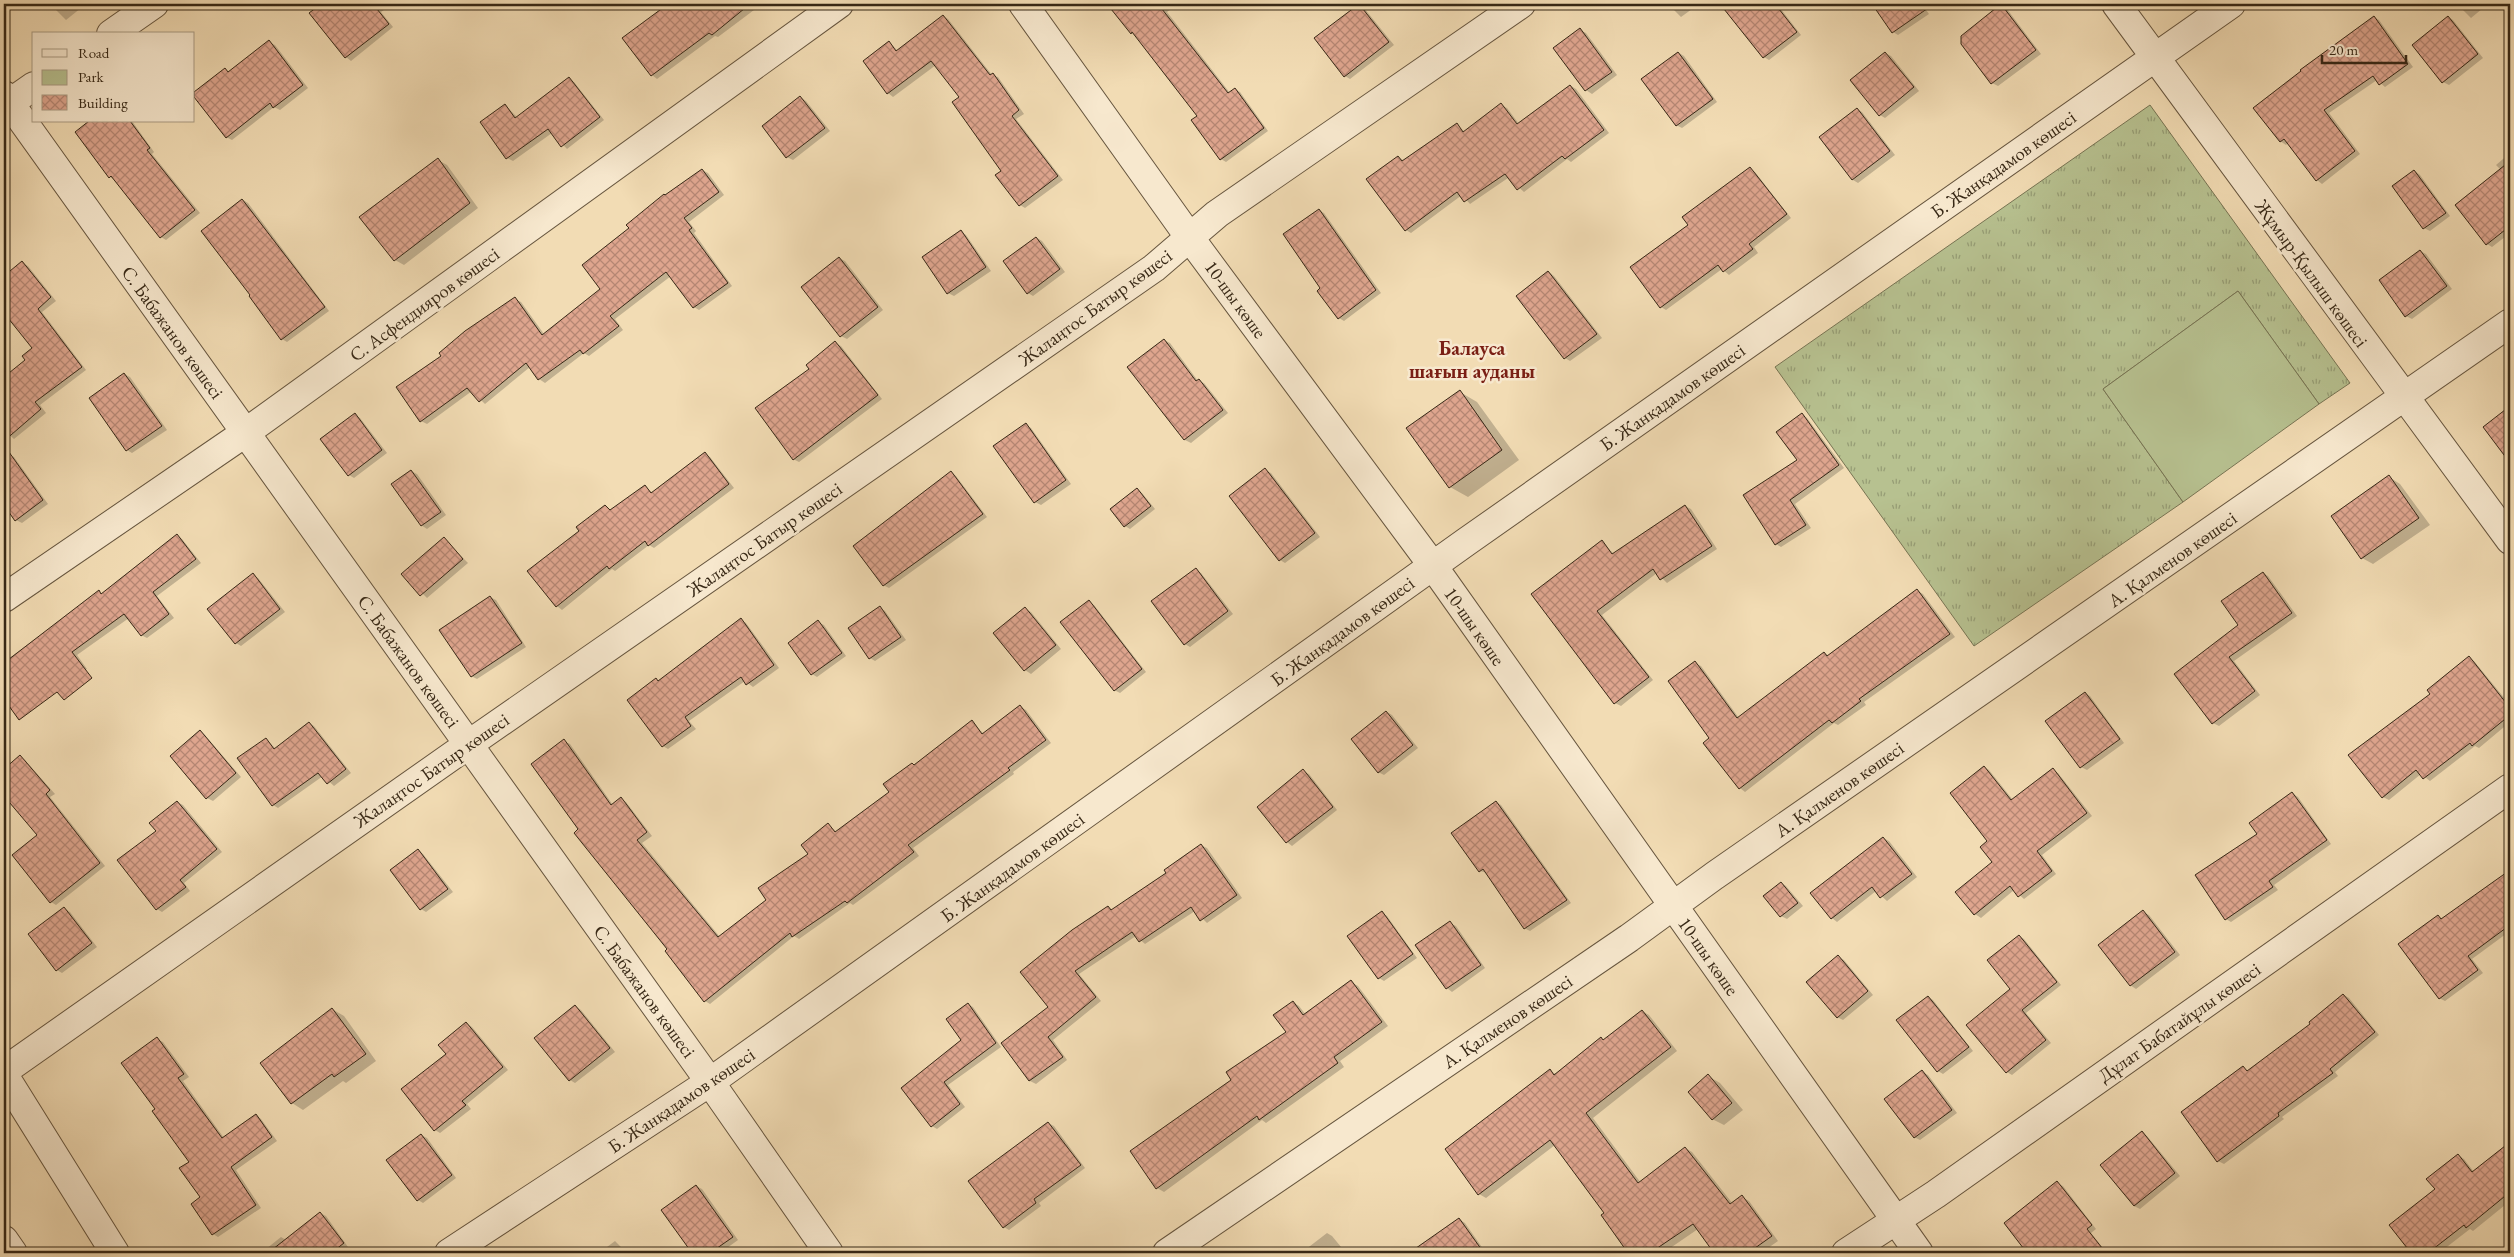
<svg xmlns="http://www.w3.org/2000/svg" width="2514" height="1257" viewBox="0 0 2514 1257" font-family="'EB Garamond',serif">
<defs>
<pattern id="grass-tufts" width="24" height="20" patternUnits="userSpaceOnUse" patternTransform="scale(1.25)"><rect width="24" height="20" fill="#b7c190"/><path d="M3 7l-1-3M5 7V3M7 7l1-3M15 17l-1-3M17 17v-4M19 17l1-3" fill="none" stroke="#969d75"/></pattern>
<pattern id="building-cross-hatch" width="8" height="8" patternUnits="userSpaceOnUse" patternTransform="scale(1.25)"><rect width="8" height="8" fill="#dea58e"/><path d="M0 0l8 8M0 8l8-8" fill="none" stroke="#b58673"/></pattern>
</defs>
<rect width="100%" height="100%" fill="#f2dcb4"/>
<filter id="stains"><feTurbulence type="fractalNoise" baseFrequency=".004" numOctaves="4"/><feColorMatrix values="0 0 0 0 .2 0 0 0 0 .09 0 0 0 0 .02 0 0 0 .5 -.17"/></filter>
<radialGradient id="worn" r=".72"><stop offset=".6" stop-color="#630" stop-opacity="0"/><stop offset="1" stop-color="#630" stop-opacity=".3"/></radialGradient>
<path fill="url(#grass-tufts)" stroke="#777453" d="M2150 105 2350 383 2319 404 2238 291 2103 389 2183 502 1974 646 1775 367Z"/>
<path fill="#b7c190" stroke="#777453" d="M2238 291 2319 404 2183 502 2103 389Z"/>
<path fill="#0003" d="M50 4H86L66 20Z
M323 4H392L381 12 393 27 351 61 346 57 311 13Z
M671 4H762L718 37 715 36 657 79 652 75 624 39Z
M1108 4H1178L1167 12 1230 93 1235 89 1240 92 1268 131 1226 162 1221 159 1198 116 1137 36 1132 33Z
M1668 4H1699L1681 17Z
M1747 4H1777L1801 35 1769 60 1764 57 1732 16Z
M1874 4H1922L1929 14 1898 35 1893 32Z
M2457 4H2488L2471 18Z
M1359 5 1364 8 1394 45 1350 79 1345 76Z
M2001 6 2007 9 2041 54 1998 86 1992 83 1962 44Z
M943 16 948 19 992 75 998 77 1024 114 1016 119 1063 180 1025 208 1020 205 1003 171 961 97 936 65 893 97 888 93 864 61 890 43 898 51Z
M2374 17 2379 20 2413 67 2385 87 2377 80 2329 113 2360 154 2322 184 2317 180 2288 143 2286 145 2280 141Z
M2448 17 2453 20 2483 58 2449 85 2443 82 2413 45Z
M1580 30 1586 33 1617 75 1592 94 1586 90 1555 48Z
M269 42 275 45 308 88 280 110 274 107 232 140 226 137 194 94 225 70 230 72Z
M1679 53 1684 56 1717 102 1682 128 1676 125Z
M1885 53 1891 56 1919 91 1885 118 1880 115Z
M569 79 574 82 604 120 567 149 552 133 513 161 507 158 505 105 518 118Z
M1571 86 1576 89 1609 133 1571 162 1567 159 1524 192 1508 178 1470 204 1462 195 1411 233 1406 230 1398 157 1403 160 1457 125 1465 132 1501 105 1507 108 1519 124Z
M800 97 806 101 830 131 793 160 787 157Z
M1857 109 1862 112 1895 155 1858 183 1853 180 1820 137Z
M91 121H132L154 152 152 154 200 213 166 240 161 237 115 180 110 177Z
M2510 153V233L2492 247 2487 244 2501 170 2496 165Z
M438 160 447 165 478 208 404 265 395 260Z
M1750 169 1755 172 1791 218 1754 247 1758 253 1729 275 1722 269 1666 310 1661 307 1689 225Z
M702 170 708 173 724 195 689 222 696 231 694 233 732 286 699 310 694 307 671 276 615 319 623 330 589 356 584 353 545 383 539 379 530 367 485 404 472 391 427 424 421 421 443 356 515 299 521 302 544 334 602 289 631 229 666 196Z
M2415 171 2420 175 2450 216 2430 231 2424 228Z
M243 200 248 203 329 311 287 342 282 339Z
M1319 210 1324 213 1381 293 1344 321 1339 318 1322 288Z
M961 232 966 235 991 271 954 296 948 293Z
M1037 238 1042 241 1065 272 1033 296 1028 293Z
M2420 251 2426 254 2452 289 2412 319 2406 316Z
M839 258 845 261 883 310 847 339 841 336Z
M22 263 28 266 56 301 42 312 86 370 40 405 46 413 14 439 4 430V379L26 360 34 348 4 311V278Z
M1549 272 1554 276 1602 338 1570 361 1565 358Z
M1164 340 1170 343 1198 381 1204 383 1228 413 1191 443 1185 440 1129 368Z
M835 343 841 346 882 399 799 462 793 459Z
M124 374 130 377 167 430 132 453 127 450Z
M1460 392 1477 402 1519 460 1468 497 1450 487Z
M2510 407V461L2485 427Z
M1802 414 1807 418 1844 468 1795 504 1811 528 1781 547 1776 544 1798 461Z
M355 415 360 418 387 453 354 478 349 475Z
M1026 425 1031 428 1071 484 1041 505 1035 502Z
M9 454 14 457 48 504 22 523 16 520 4 503V458Z
M705 454 710 457 734 488 654 548 649 545 615 571 612 569 562 610 557 606 580 531 605 506 612 511 645 487 653 493Z
M1265 470 1271 473 1320 537 1285 563 1280 560Z
M411 471 417 474 446 515 427 529 421 525Z
M951 472 956 476 987 517 889 588 883 585Z
M2389 477 2400 484 2430 525 2373 564 2362 558Z
M1137 489 1142 493 1155 509 1130 529 1125 526Z
M1685 506 1691 509 1717 549 1667 583 1657 573 1602 615 1653 680 1621 706 1615 703 1533 594 1602 542 1614 554Z
M177 535 182 539 201 563 157 596 174 618 147 638 141 635 129 618 77 655 87 669 19 714 14 711 4 697V662L99 592 103 594Z
M444 539 468 563 427 598 403 574Z
M1196 570 1201 573 1233 614 1190 647 1185 644Z
M2263 573 2268 576 2297 616 2234 661 2260 695 2219 726 2213 723 2176 674 2240 625Z
M253 575 258 578 285 612 241 646 236 643Z
M1918 591 1923 594 1955 637 1864 702 1866 705 1838 725 1834 723 1745 792 1740 788 1711 739 1695 663 1701 666 1739 718 1824 653 1830 656Z
M490 597 496 600 526 647 477 679 471 676Z
M1089 602 1094 605 1146 672 1120 693 1114 690Z
M880 608 885 611 906 640 875 661 870 658Z
M1025 609 1031 612 1061 649 1031 674 1025 670 995 633Z
M741 620 746 623 779 668 753 687 745 681 689 721 696 729 668 749 663 746 659 681Z
M818 622 824 625 846 656 817 677 812 674Z
M2469 658 2474 661 2510 705V722L2479 748 2475 746 2430 781 2421 774 2389 800 2383 797 2432 694Z
M2085 693 2090 696 2124 743 2087 770 2081 767Z
M1021 707 1026 710 1051 743 1013 772 1014 774 913 848 919 856 853 905 850 903 799 939 794 936 710 1004 705 1001 580 830 564 741 570 744 613 805 621 799 626 802 652 836 642 843 720 937 768 900 810 854 828 825 837 832 891 793 915 766 972 722 984 734Z
M1387 712 1392 715 1418 748 1384 775 1378 772Z
M309 723 314 726 351 773 334 786 323 776 278 808 273 805 266 739 276 749Z
M200 732 205 735 241 777 213 801 207 798Z
M20 757 25 760 55 794 50 797 105 866 56 905 51 902 39 835 4 794V771Z
M1984 767 1989 770 2013 800 2053 770 2058 773 2092 816 2042 855 2056 874 2024 899 2014 890 1981 918 1975 914 1957 892 1993 863 1989 841Z
M1303 771 1309 774 1337 810 1292 846 1287 842Z
M2292 793 2298 797 2331 844 2274 885 2278 890 2231 922 2226 919 2258 835Z
M177 802 183 805 222 852 184 883 190 891 162 912 157 909V831Z
M1496 802 1501 805 1571 903 1530 931 1524 928 1487 873 1480 871Z
M1883 838 1889 841 1917 877 1887 901 1876 891 1837 922 1832 918Z
M1201 845 1207 848 1242 898 1207 923 1195 911 1145 944 1136 936 1079 974 1101 1001 1053 1040 1067 1060 1036 1084 1030 1081 1002 1043 1050 1008 1108 907 1113 910 1168 873Z
M418 850 423 854 453 892 426 912 421 909Z
M2510 872V931L2472 959 2483 973 2445 1001 2439 998 2438 916 2443 919Z
M1781 883 1786 886 1803 906 1787 919 1781 916Z
M64 908 70 912 97 947 62 973 57 970Z
M2143 912 2149 915 2180 955 2136 989 2130 985Z
M1382 913 1387 916 1417 958 1384 981 1379 978Z
M1450 923 1456 926 1485 968 1452 992 1447 988Z
M2019 936 2024 939 2061 985 2026 1013 2051 1043 2012 1075 2007 1072 2012 989Z
M1838 957 1844 960 1873 995 1843 1020 1837 1017Z
M1351 982 1358 986 1388 1026 1340 1061 1344 1067 1266 1123 1262 1120 1164 1192 1157 1188 1132 1152 1233 1080 1287 1032 1293 1002 1299 1006 1306 1015Z
M2344 995 2349 998 2379 1035 2335 1072 2338 1076 2282 1117 2284 1119 2224 1164 2218 1161 2243 1068 2249 1071 2312 1024Z
M1928 997 1933 1000 1973 1051 1943 1074 1938 1071Z
M968 1004 973 1007 1001 1047 948 1085 965 1107 937 1129 932 1126 902 1088 963 1040Z
M575 1006 581 1010 615 1052 575 1083 570 1080Z
M332 1009 344 1016 376 1061 346 1083 343 1081 303 1110 292 1103Z
M1642 1011 1649 1015 1677 1051 1593 1118 1641 1183 1685 1148 1692 1152 1733 1204 1742 1197 1749 1201 1778 1241 1761 1253H1716L1698 1229 1663 1253H1629L1603 1215 1605 1213 1555 1145 1486 1198 1479 1194 1550 1071 1556 1074 1601 1039 1605 1041Z
M466 1023 472 1027 508 1070 467 1104 471 1109 440 1133 435 1130 447 1054Z
M157 1039 163 1042 189 1077 183 1081 224 1138 256 1115 261 1119 277 1141 236 1170 261 1208 218 1237 213 1234 191 1162 156 1109Z
M1923 1072 1928 1075 1957 1113 1920 1140 1914 1137Z
M1708 1076 1720 1083 1743 1110 1724 1125 1712 1119Z
M1048 1123 1054 1126 1085 1168 1039 1203 1041 1206 1009 1230 1004 1227Z
M2142 1133 2147 1136 2180 1176 2140 1209 2134 1206Z
M421 1135 427 1138 456 1178 423 1203 418 1200Z
M2510 1142V1201L2473 1231 2470 1229 2439 1253H2413L2391 1225 2436 1189 2458 1155 2464 1159 2474 1172Z
M2057 1183 2063 1186 2096 1229 2091 1233 2107 1253H2029L2006 1223Z
M696 1186 702 1189 738 1240 720 1253H693L663 1210Z
M320 1213 326 1216 348 1247 340 1253H261L281 1237 286 1240Z
M1459 1219 1465 1223 1486 1253H1411Z
M1327 1233 1332 1236 1346 1253H1301Z
M615 1241 627 1253H599Z"/>
<path fill="url(#building-cross-hatch)" stroke="#372816" d="M321 4H373L389 24 345 58 309 13Z
M668 4H750L712 35 709 33 651 76 622 38Z
M1107 4H1158L1228 93 1235 88 1264 128 1220 160 1191 120 1197 116 1132 32 1131 34Z
M1359 4 1389 42 1344 77 1314 38Z
M1720 4H1775L1797 32 1763 58Z
M1872 4H1934L1892 33Z
M2001 4 2036 50 1991 84 1961 44V36Z
M943 15 990 75 993 73 1019 110 1012 116 1058 176 1019 206 995 175 1001 171 952 102 959 97 931 61 887 94 863 61 889 41 896 51Z
M2374 16 2408 64 2379 85 2373 76 2324 110 2355 151 2316 181 2284 139 2280 142 2253 108 2301 71 2300 70Z
M2448 16 2478 54 2442 83 2412 45Z
M1580 28 1612 72 1585 91 1553 48Z
M269 40 303 85 273 108 270 103 226 138 194 97V92L225 68 228 72Z
M1678 52 1713 99 1676 126 1641 79Z
M1885 52 1914 87 1879 116 1850 80Z
M569 77 600 117 561 147 548 129 506 159 480 122 505 104 515 118Z
M1570 85 1604 130 1565 159 1562 156 1517 190 1505 174 1464 202 1457 192 1405 231 1366 179 1398 156 1402 161 1457 123 1463 132 1501 103 1517 124Z
M800 96 825 128 786 158 762 126Z
M1857 108 1890 151 1852 180 1819 137Z
M89 121H130L150 148 147 150 195 210 160 238 111 176 109 178 75 132Z
M438 158 470 203 394 261 359 217Z
M2510 161V226L2486 245 2455 205Z
M1750 167 1787 214 1749 244 1753 249 1723 272 1718 265 1660 308 1630 267 1688 225 1682 217Z
M702 169 719 192 684 218 692 228 689 230 728 283 693 308 666 272 610 316 619 326 583 354 580 350 538 380 526 363 479 402 467 388 420 422 396 387 441 356 439 353 465 331 515 297 542 335 600 289 582 265 629 228 626 225 664 194 665 195Z
M2414 170 2446 213 2423 229 2392 186Z
M242 199 325 307 281 340 249 296 250 295 201 231Z
M1319 209 1376 290 1338 319 1317 291 1320 288 1283 234Z
M961 230 986 267 947 294 922 257Z
M1036 237 1060 269 1027 294 1003 261Z
M2420 250 2447 286 2405 317 2379 280Z
M839 257 878 307 840 337 801 287Z
M22 261 51 297 38 309 82 367 35 402 41 409 4 441V377L25 360 22 356 32 348 4 313V276Z
M1548 271 1597 334 1564 359 1516 296Z
M1164 339 1196 381 1199 379 1223 410 1184 440 1127 367Z
M835 341 878 395 793 460 755 408 809 369 806 365Z
M124 373 162 426 126 451 89 398Z
M1460 390 1502 450 1449 488 1406 428Z
M2510 406V463L2483 427Z
M355 413 382 450 348 476 320 439Z
M1802 413 1839 465 1790 500 1806 525 1775 545 1743 495 1797 460 1776 432Z
M1026 423 1066 480 1034 503 993 446Z
M4 445 43 500 15 521 4 505Z
M705 452 729 484 648 546 645 541 609 569 607 566 556 607 527 571 579 531 576 527 605 505 610 510 645 485 651 493Z
M1265 468 1315 533 1279 561 1229 496Z
M411 470 441 512 421 526 391 484Z
M951 471 983 514 883 586 853 546Z
M2389 475 2419 518 2361 559 2331 516Z
M1137 488 1151 506 1124 527 1110 509Z
M1685 505 1712 546 1660 580 1653 569 1597 611 1649 677 1614 704 1531 594 1602 540 1612 554Z
M177 534 196 559 153 592 169 614 141 636 124 614 72 652 92 678 64 700 57 692 19 720 4 699V663L99 590 101 594Z
M444 537 463 559 420 596 401 574Z
M1196 568 1228 611 1184 645 1151 601Z
M2263 572 2292 613 2229 657 2255 691 2212 724 2174 674 2238 625 2221 601Z
M253 573 280 609 235 644 207 609Z
M1917 589 1950 634 1859 699 1861 701 1832 723 1829 720 1739 789 1703 743 1709 738 1668 681 1695 661 1737 718 1824 652 1827 656Z
M490 596 522 643 471 677 439 630Z
M1089 600 1142 669 1114 691 1060 622Z
M880 606 901 637 869 659 848 628Z
M1025 607 1056 645 1024 671 993 633Z
M741 618 774 665 746 685 741 677 685 717 691 726 662 747 627 700 656 678 658 681Z
M818 620 842 653 811 675 788 643Z
M2469 656 2510 708V715L2472 746 2470 743 2423 779 2416 770 2382 798 2348 755 2430 694 2427 690Z
M2085 692 2120 739 2080 768 2045 721Z
M1020 705 1046 740 1008 768 1010 770 908 845 914 852 847 903 845 901 792 937 790 933 704 1002 665 951 667 949 574 833 578 829 531 764 564 739 611 805 621 797 647 832 637 840 718 937 766 900 758 888 808 854 801 845 828 823 835 832 889 792 883 784 912 763 914 765 972 720 982 734Z
M1386 711 1413 745 1378 773 1351 739Z
M309 722 346 769 327 784 318 773 272 806 237 758 266 738 274 749Z
M200 730 236 773 206 799 170 756Z
M20 755 50 790 46 794 100 863 50 903 12 855 37 835 4 796V769Z
M1984 766 2011 800 2053 768 2087 813 2037 851 2052 871 2018 897 2010 886 1974 915 1955 892 1992 862 1980 847 1987 841 1950 793Z
M1303 769 1333 807 1286 843 1257 807Z
M2292 792 2327 840 2269 881 2273 887 2225 920 2195 875 2257 834 2249 823Z
M177 801 217 849 180 880 186 887 156 910 117 860 156 831 149 823Z
M1496 801 1567 900 1524 929 1483 869 1479 872 1451 833Z
M1883 837 1912 874 1880 898 1872 887 1831 919 1810 893Z
M1201 844 1237 895 1200 921 1191 907 1139 942 1132 932 1075 971 1096 997 1048 1037 1063 1057 1029 1081 1001 1043 1048 1007 1020 972 1072 930 1108 906 1111 910 1166 873 1164 870Z
M418 849 448 889 420 910 390 870Z
M2510 870V925L2468 956 2478 970 2439 999 2398 944 2438 915 2441 919Z
M1781 882 1798 903 1780 917 1763 896Z
M64 907 92 943 56 971 28 934Z
M2143 910 2175 952 2130 986 2098 945Z
M1382 911 1413 954 1378 979 1347 936Z
M1450 921 1481 965 1446 989 1415 945Z
M2019 935 2057 982 2022 1010 2046 1040 2006 1073 1966 1025 2010 989 1987 960Z
M1838 955 1868 991 1837 1018 1806 982Z
M1351 980 1382 1022 1334 1057 1338 1063 1259 1120 1257 1116 1156 1189 1130 1151 1231 1080 1226 1072 1286 1032 1273 1015 1293 1001 1303 1015Z
M2343 994 2375 1032 2330 1069 2333 1073 2278 1113 2279 1116 2217 1162 2181 1112 2243 1066 2247 1071 2310 1024 2309 1022Z
M1928 996 1969 1047 1937 1072 1896 1020Z
M968 1003 996 1043 944 1082 960 1104 931 1127 901 1088 961 1040 946 1019Z
M575 1005 610 1048 569 1081 534 1038Z
M332 1008 366 1054 334 1077 332 1074 291 1104 260 1063Z
M1642 1010 1671 1047 1586 1113 1638 1183 1685 1147 1730 1204 1742 1195 1772 1236 1748 1253H1714L1693 1224 1650 1253H1628L1601 1215 1604 1213 1550 1140 1478 1195 1445 1149 1550 1069 1554 1075 1601 1037 1603 1040Z
M466 1022 503 1067 462 1101 466 1105 434 1131 401 1089 446 1054 438 1045Z
M157 1037 184 1074 178 1078 222 1138 256 1114 272 1137 231 1167 256 1205 212 1235 191 1204 200 1197 179 1168 189 1162 152 1111 155 1109 121 1063Z
M1922 1070 1952 1110 1914 1138 1884 1099Z
M1708 1074 1732 1103 1712 1120 1688 1092Z
M1048 1122 1081 1165 1034 1199 1036 1203 1003 1228 968 1181Z
M2142 1131 2175 1173 2134 1206 2100 1165Z
M421 1134 452 1175 417 1201 386 1160Z
M2510 1142V1192L2466 1228 2464 1225 2428 1253H2411L2389 1225 2435 1189 2426 1179 2458 1154 2472 1172Z
M2057 1181 2092 1225 2087 1229 2106 1253H2027L2004 1223Z
M696 1185 733 1237 710 1253H692L661 1210Z
M320 1212 344 1243 331 1253H268Z
M1459 1218 1484 1253H1409Z"/>
<g fill="none" stroke-linecap="round" stroke-linejoin="round">
<defs>
<path id="minor" d="M1023 4 1190 238 1433 566 1919 1253
M2116 4 2510 540
M111 34 154 4
M4 95 710 1082 829 1253
M4 107 34 86
M4 598 245 433 839 4
M4 1071 469 744 1154 268 1217 214 1521 4
M4 1075 115 1253
M4 1240 13 1253
M449 1253 710 1082 1466 542 2231 4
M1167 1253 1629 938 1714 876 2510 323
M1846 1253 1936 1194 2510 788"/>
</defs>
<use href="#minor" stroke="#66553e" stroke-width="30"/>
<use href="#minor" stroke="#f7e8ce" stroke-width="28"/>
</g>
<g text-anchor="middle" stroke-width="5" stroke-linejoin="round" paint-order="stroke">
<g font-size="19" fill="#372816" stroke="#f7e8ce">
<text transform="translate(2003 164) rotate(-35)" y="7">Б. Жанқадамов көшесі</text>
<text transform="translate(2312 273) rotate(54)" y="7">Жұмыр-Қылыш көшесі</text>
<text transform="translate(1236 299) rotate(54)" y="7">10-шы көше</text>
<text transform="translate(424 304) rotate(-36)" y="7">С. Асфендияров көшесі</text>
<text transform="translate(1095 307) rotate(-36)" y="7">Жалаңтос Батыр көшесі</text>
<text transform="translate(173 332) rotate(54)" y="7">С. Бабажанов көшесі</text>
<text transform="translate(1672 397) rotate(-35)" y="7">Б. Жанқадамов көшесі</text>
<text transform="translate(764 539) rotate(-35)" y="7">Жалаңтос Батыр көшесі</text>
<text transform="translate(2172 559) rotate(-35)" y="7">А. Қалменов көшесі</text>
<text transform="translate(1475 626) rotate(55)" y="7">10-шы көше</text>
<text transform="translate(1342 631) rotate(-36)" y="7">Б. Жанқадамов көшесі</text>
<text transform="translate(409 661) rotate(54)" y="7">С. Бабажанов көшесі</text>
<text transform="translate(431 770) rotate(-35)" y="7">Жалаңтос Батыр көшесі</text>
<text transform="translate(1839 789) rotate(-35)" y="7">А. Қалменов көшесі</text>
<text transform="translate(1012 867) rotate(-36)" y="7">Б. Жанқадамов көшесі</text>
<text transform="translate(1709 956) rotate(55)" y="7">10-шы көше</text>
<text transform="translate(645 991) rotate(54)" y="7">С. Бабажанов көшесі</text>
<text transform="translate(1507 1021) rotate(-34)" y="7">А. Қалменов көшесі</text>
<text transform="translate(2179 1022) rotate(-35)" y="7">Дұлат Бабатайұлы көшесі</text>
<text transform="translate(681 1100) rotate(-34)" y="7">Б. Жанқадамов көшесі</text>
</g>
<g font-size="20" font-weight="bold" fill="#7a1f14" stroke="#f7e8ce">
<text x="1472" y="355">Балауса<tspan x="1472" dy="23">шағын ауданы</tspan></text>
</g>
</g>
<rect width="2514" height="1257" fill="none" stroke="#f2dcb4" stroke-width="20"/>
<rect x="5" y="5" width="2504" height="1247" fill="none" stroke="#372816" stroke-width="2.5"/>
<rect x="10" y="10" width="2494" height="1237" fill="none" stroke="#372816"/>
<rect x="32" y="32" width="162" height="90" fill="#f7e8ce" stroke="#aa9b84"/>
<rect x="42" y="49" width="25" height="8" fill="#f7e8ce" stroke="#aa9b84"/>
<text x="78" y="58" font-size="15" fill="#372816">Road</text>
<rect x="42" y="70" width="25" height="15" fill="#b7c190" stroke="#aa9b84"/>
<text x="78" y="82" font-size="15" fill="#372816">Park</text>
<rect x="42" y="95" width="25" height="15" fill="url(#building-cross-hatch)" stroke="#aa9b84"/>
<text x="78" y="108" font-size="15" fill="#372816">Building</text>
<path d="M2322 55v8h84v-8" fill="none" stroke="#372816" stroke-width="2.5"/>
<text x="2329" y="55" font-size="15" fill="#372816" stroke="#f7e8ce" stroke-width="4" paint-order="stroke">20 m</text>
<rect width="100%" height="100%" filter="url(#stains)"/>
<rect width="100%" height="100%" fill="url(#worn)"/>
</svg>
